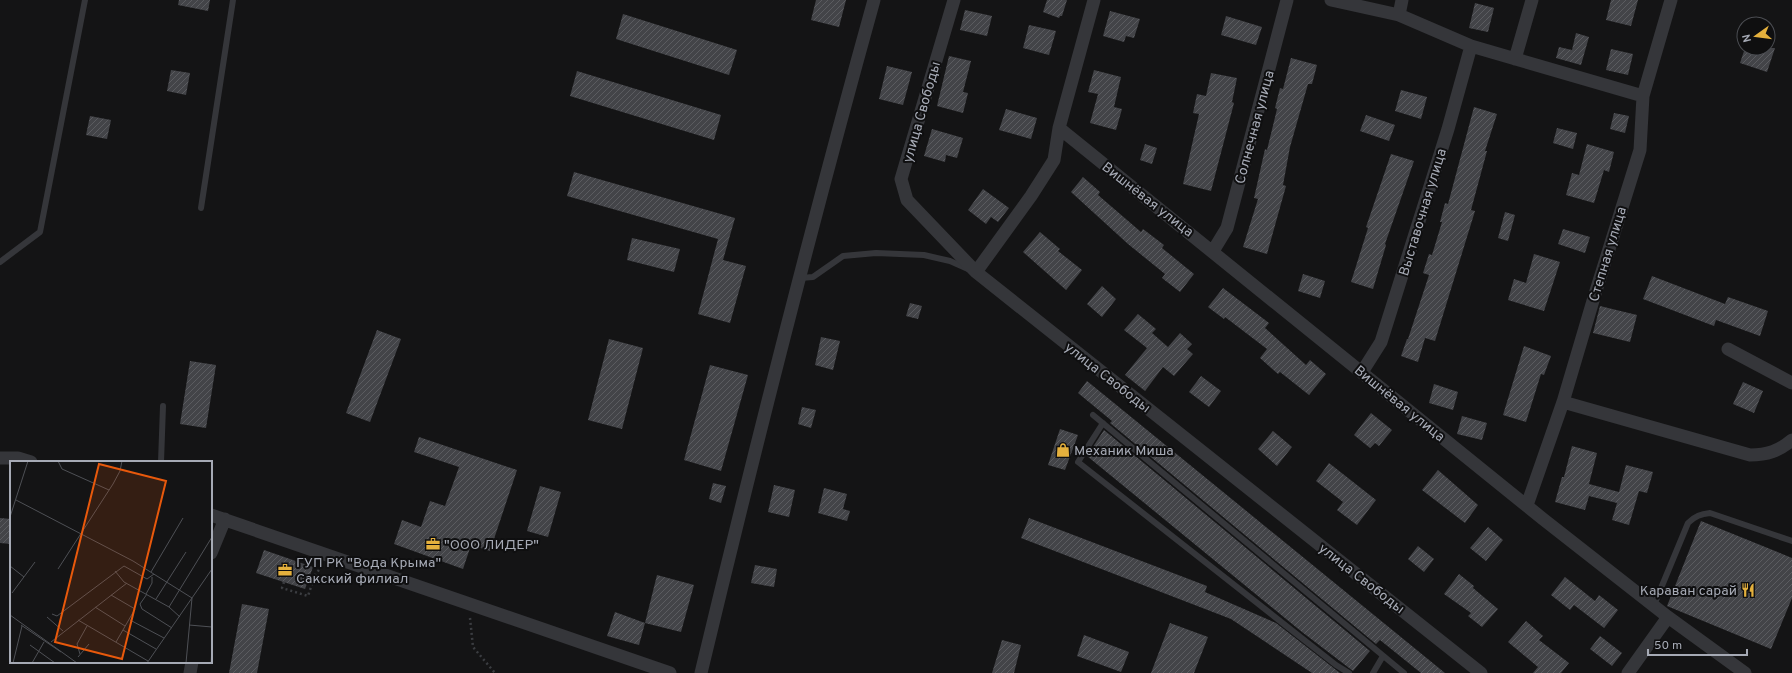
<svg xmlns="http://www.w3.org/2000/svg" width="1792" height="673" viewBox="0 0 1792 673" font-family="Overpass,sans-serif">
<defs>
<pattern id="building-hatch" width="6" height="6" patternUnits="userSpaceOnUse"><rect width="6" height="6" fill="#434448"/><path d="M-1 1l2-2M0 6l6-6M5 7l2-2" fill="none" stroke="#5b5c60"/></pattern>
</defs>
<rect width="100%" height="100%" fill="#141415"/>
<path fill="url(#building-hatch)" d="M179 0H210L208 11 178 5Z
M816 0H846L839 27 811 20Z
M1047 0H1067L1062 16H1060L1059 18 1043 12Z
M1611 0H1638L1631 26 1606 20Z
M1475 3 1494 8 1488 32 1469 28Z
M965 10 992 16 987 36 960 30Z
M1110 11 1140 19 1134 38 1126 36 1124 42 1103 36Z
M623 14 737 50 729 75 616 39Z
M1226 16 1262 27 1256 45 1221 35Z
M1029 25 1056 31 1049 55 1023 48Z
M1576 33 1589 37 1581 65 1556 58 1559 47 1572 50Z
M1745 48H1775L1767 72 1740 63Z
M1611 49 1633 54 1628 75 1606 70Z
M949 56 971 61 963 92 968 93 963 113 937 106Z
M1291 58 1317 65 1312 84H1308L1290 147 1283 185 1286 186 1267 254 1243 247 1258 199 1254 198 1265 149 1267 150 1277 109 1275 108 1280 88 1283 89Z
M887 66 912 72 903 105 879 99Z
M171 70 190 73 186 95 167 91Z
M1094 70 1121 77 1114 107 1122 109 1116 130 1090 123 1098 94 1088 92Z
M577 71 721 115 714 140 570 96Z
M1211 73 1237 78 1232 102 1234 103 1211 191 1183 184 1199 114 1193 113 1197 94 1206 96Z
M1401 90 1427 97 1421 119 1395 111Z
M1474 107 1497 114 1485 151H1487L1471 210 1475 211 1435 341 1425 338 1418 362 1401 356 1407 339H1408L1429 275 1423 273 1429 254 1432 255 1442 222H1440L1445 203 1448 204Z
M1006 109 1037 118 1031 139 999 130Z
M1614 113 1629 116 1625 133 1610 129Z
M1366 115 1395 125 1389 141 1360 131Z
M90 116 111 120 107 139 86 135Z
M1557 128 1577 133 1573 149 1553 143Z
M932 129 963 138 957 158 946 155 945 162 924 156Z
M1145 144 1157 148 1152 164 1140 160Z
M1587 144 1614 152 1609 172 1604 170 1594 203 1566 195 1572 173 1579 175Z
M1391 154 1414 161 1385 244 1386 245 1373 289 1351 282 1368 228 1366 227Z
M574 172 735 218 723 260 746 266 730 323 698 314 718 239 567 196Z
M1083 177 1100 192 1098 195 1141 232 1143 229 1164 245 1162 248 1194 274 1180 292 1162 278 1165 274 1128 244 1071 192Z
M983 189 1009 208 998 222 991 217 986 224 968 210Z
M1505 212 1515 215 1508 241 1498 238Z
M1563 229 1590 237 1585 253 1558 244Z
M1040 232 1060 249 1058 251 1082 270 1066 290 1023 252Z
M632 238 680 249 674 272 627 260Z
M1534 254 1560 262 1544 311 1508 300 1514 279 1526 283Z
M1303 274 1325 281 1320 298 1298 291Z
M1652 276 1725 304 1728 297 1768 311 1760 336 1716 320 1714 326 1643 299Z
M1102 286 1116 299 1102 317 1087 304Z
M1223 288 1269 323 1265 328 1306 365 1310 360 1326 374 1309 395 1280 372 1278 374 1260 358 1267 349 1225 317 1224 319 1208 307Z
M910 303 922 306 918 319 906 316Z
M1600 306 1637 315 1630 342 1593 333Z
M1138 314 1156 329 1152 333 1168 347 1180 333 1192 344 1187 349 1193 354 1174 376 1163 367 1145 391 1125 375 1147 348 1124 330Z
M377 330 401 339 370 422 346 413Z
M821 337 840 341 833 370 815 365Z
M609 339 643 348 622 429 588 420Z
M1524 346 1551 356 1544 375 1541 374 1526 422 1503 415Z
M190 361 216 365 206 428 180 424Z
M710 365 748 375 721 471 684 460Z
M1201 376 1221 391 1209 407 1189 392Z
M1087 381 1445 673H1421L1380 640 1376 644 1110 423 1112 421 1078 393Z
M1743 382 1763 391 1754 413 1733 404Z
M1434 384 1458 392 1453 410 1429 403Z
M802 407 816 410 811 428 798 424Z
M1371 413 1392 430 1379 446 1375 443 1370 448 1354 435Z
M1462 416 1487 423 1482 440 1457 434Z
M1060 429 1078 435 1065 470 1048 465Z
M1104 430 1370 651 1353 671 1302 632 1087 456Z
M1273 431 1292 447 1277 466 1258 449Z
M419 437 517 470 490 551 471 545 463 569 394 544 402 520 421 527 430 501 445 506 459 467 414 452Z
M1572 446 1597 453 1589 484 1619 492 1626 465 1653 472 1647 493 1639 491 1629 525 1612 520 1617 503 1589 496 1585 510 1555 502 1562 477H1564Z
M1329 463 1376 500 1357 525 1337 510 1343 502 1316 481Z
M1438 470 1478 505 1465 523 1422 490Z
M713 483 726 486 721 503 709 499Z
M774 485 795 490 789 517 768 512Z
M540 486 561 492 548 537 527 531Z
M824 488 847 494 843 509 850 511 847 521 818 513Z
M0 518 11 519V544L0 543Z
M1029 518 1207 586 1205 592 1276 623 1340 673H1312L1231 619 1021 538Z
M1701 521 1792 558V598L1771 649 1667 606Z
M1488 527 1503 540 1486 561 1470 548Z
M1418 546 1434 559 1424 572 1408 559Z
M264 550 313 567 305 589 256 573Z
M755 565 777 569 774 587 751 583Z
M1459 574 1474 586 1473 588 1498 609 1482 627 1468 616 1471 613 1444 594Z
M657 575 694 585 681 632 645 623Z
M1565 577 1595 601 1599 595 1618 610 1604 628 1574 605 1570 610 1551 595Z
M242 604 269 609 257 673H229Z
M615 612 645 623 639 645 607 636Z
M1526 621 1543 636 1539 640 1569 663 1561 673H1533L1538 667 1508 642Z
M1170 623 1208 637 1194 673H1151Z
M1084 635 1129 652 1121 672 1077 656Z
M1600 636 1622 653 1612 666 1590 649Z
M1002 640 1021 645 1014 673H992Z"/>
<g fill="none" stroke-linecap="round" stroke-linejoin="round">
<path stroke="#3b3d41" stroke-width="2.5" stroke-dasharray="2 3" stroke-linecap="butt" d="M284 582 282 588 308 596 315 575 322 566
M470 618 473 647 495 673"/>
<path stroke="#35363a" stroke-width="6" d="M201 208 233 0
M0 262 40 232 85 0
M800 278 813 277 843 256 876 253 924 255 950 261 968 269
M1093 415 1404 673
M1103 423 1078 462 1336 665 1349 673
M161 462 163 406
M1654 605 1688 523C1695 516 1701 514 1710 513L1792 541
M1373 673 1383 656"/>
<path stroke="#35363a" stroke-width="13" d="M954 0 901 179 907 200 976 272 1481 673
M1331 0 1399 15 1471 46 1643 96
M1399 15 1402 0
M1515 59 1532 0
M1059 128 1543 519 1668 617 1745 673
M1213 251 1227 228 1287 0
M976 272 1031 196 1054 160 1059 128 1094 0
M1728 349 1792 383
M1362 372 1381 342 1448 129 1471 46
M1563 402 1750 455C1767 455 1779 451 1792 440
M0 458H18L31 462
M1527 505 1563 402 1595 294 1640 150 1643 96 1671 0
M211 515 670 673
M211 553 225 519
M190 673 192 662
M701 673C755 448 812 223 874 0
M1628 673 1668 617"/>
</g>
<defs>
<symbol id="shop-bare" viewBox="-9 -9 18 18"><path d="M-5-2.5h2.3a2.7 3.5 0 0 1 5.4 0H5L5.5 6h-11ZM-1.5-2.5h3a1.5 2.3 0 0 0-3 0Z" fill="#e4b03d" stroke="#0f0f10" stroke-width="2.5" paint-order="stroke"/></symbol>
<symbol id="office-bare" viewBox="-9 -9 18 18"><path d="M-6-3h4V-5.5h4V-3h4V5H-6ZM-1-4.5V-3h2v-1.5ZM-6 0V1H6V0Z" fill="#e4b03d" stroke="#0f0f10" stroke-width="2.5" paint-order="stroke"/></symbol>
<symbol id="restaurant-bare" viewBox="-9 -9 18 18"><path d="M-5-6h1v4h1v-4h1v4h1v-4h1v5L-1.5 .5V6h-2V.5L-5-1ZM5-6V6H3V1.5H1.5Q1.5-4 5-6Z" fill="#e4b03d" stroke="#0f0f10" stroke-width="2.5" paint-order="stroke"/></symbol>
</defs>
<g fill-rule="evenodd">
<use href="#shop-bare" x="1053" y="440" width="20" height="20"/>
<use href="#office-bare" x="423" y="534" width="20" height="20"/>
<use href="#office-bare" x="275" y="560" width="20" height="20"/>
<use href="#restaurant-bare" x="1738" y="580" width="20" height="20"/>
</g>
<g text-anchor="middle" stroke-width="4" stroke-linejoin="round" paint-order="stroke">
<g font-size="14" fill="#a6aab5" stroke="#0f0f10">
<text transform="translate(921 112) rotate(-74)" y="5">улица Свободы</text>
<text transform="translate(1254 127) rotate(-75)" y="5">Солнечная улица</text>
<text transform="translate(1148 199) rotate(38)" y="5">Вишнёвая улица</text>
<text transform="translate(1422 212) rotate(-73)" y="5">Выставочная улица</text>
<text transform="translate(1607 254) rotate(-73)" y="5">Степная улица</text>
<text transform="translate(1108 377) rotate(38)" y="5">улица Свободы</text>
<text transform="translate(1400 403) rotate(39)" y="5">Вишнёвая улица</text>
<text transform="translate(1362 578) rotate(38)" y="5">улица Свободы</text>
</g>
<g font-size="14" fill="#a6aab5" stroke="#0f0f10" text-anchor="start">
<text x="1074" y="455">Механик Миша</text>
<text x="444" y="549">"ООО ЛИДЕР"</text>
<text x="296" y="567">ГУП РК "Вода Крыма"<tspan x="296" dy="16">Сакский филиал</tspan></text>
<text x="1737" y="595" text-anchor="end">Караван сарай</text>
</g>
</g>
<g transform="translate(10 461)">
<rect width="202" height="202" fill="#141415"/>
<path fill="none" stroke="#4e5055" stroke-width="1" d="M48 0 52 8 99 29M6 39 123 100 182 137M0 56 18 0M0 105 14 116M48 108 103 23 110 10 112 0M105 110 114 121 159 146 170 156M141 111 173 57M2 132 25 101M136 133 142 122V116M137 133 130 143 132 148 162 167M101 134 125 148 106 181M146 138 176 91M85 146 115 165M159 146 202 76M42 153 47 155 114 105 137 118 144 113M0 154 67 202M37 156 53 170M68 159 138 200M120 159 154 177M11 164 51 191M179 164 202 166M113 169 146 188M41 181 117 122M20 184 45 202M70 193 67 183 77 165M68 196 79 183M3 202 12 165M22 202 34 181M137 202 202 108M176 202 182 137M201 202 202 188"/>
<path fill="#e8590c" fill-opacity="0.15" stroke="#e8590c" stroke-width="2" d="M89 3 156 20 112 198 45 181Z"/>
<rect width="202" height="202" fill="none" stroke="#a6aab5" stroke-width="2"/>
</g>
<g transform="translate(1756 36) rotate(256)"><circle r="19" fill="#0f0f10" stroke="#4b4d52"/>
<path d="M0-3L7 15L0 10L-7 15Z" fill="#e4b03d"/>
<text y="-6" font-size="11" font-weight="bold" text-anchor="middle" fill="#a6aab5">N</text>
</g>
<path d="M1648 649v6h99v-6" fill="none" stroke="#a6aab5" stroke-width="2"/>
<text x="1654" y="649" font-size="12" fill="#a6aab5" stroke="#0f0f10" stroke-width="3" paint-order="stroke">50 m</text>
</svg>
